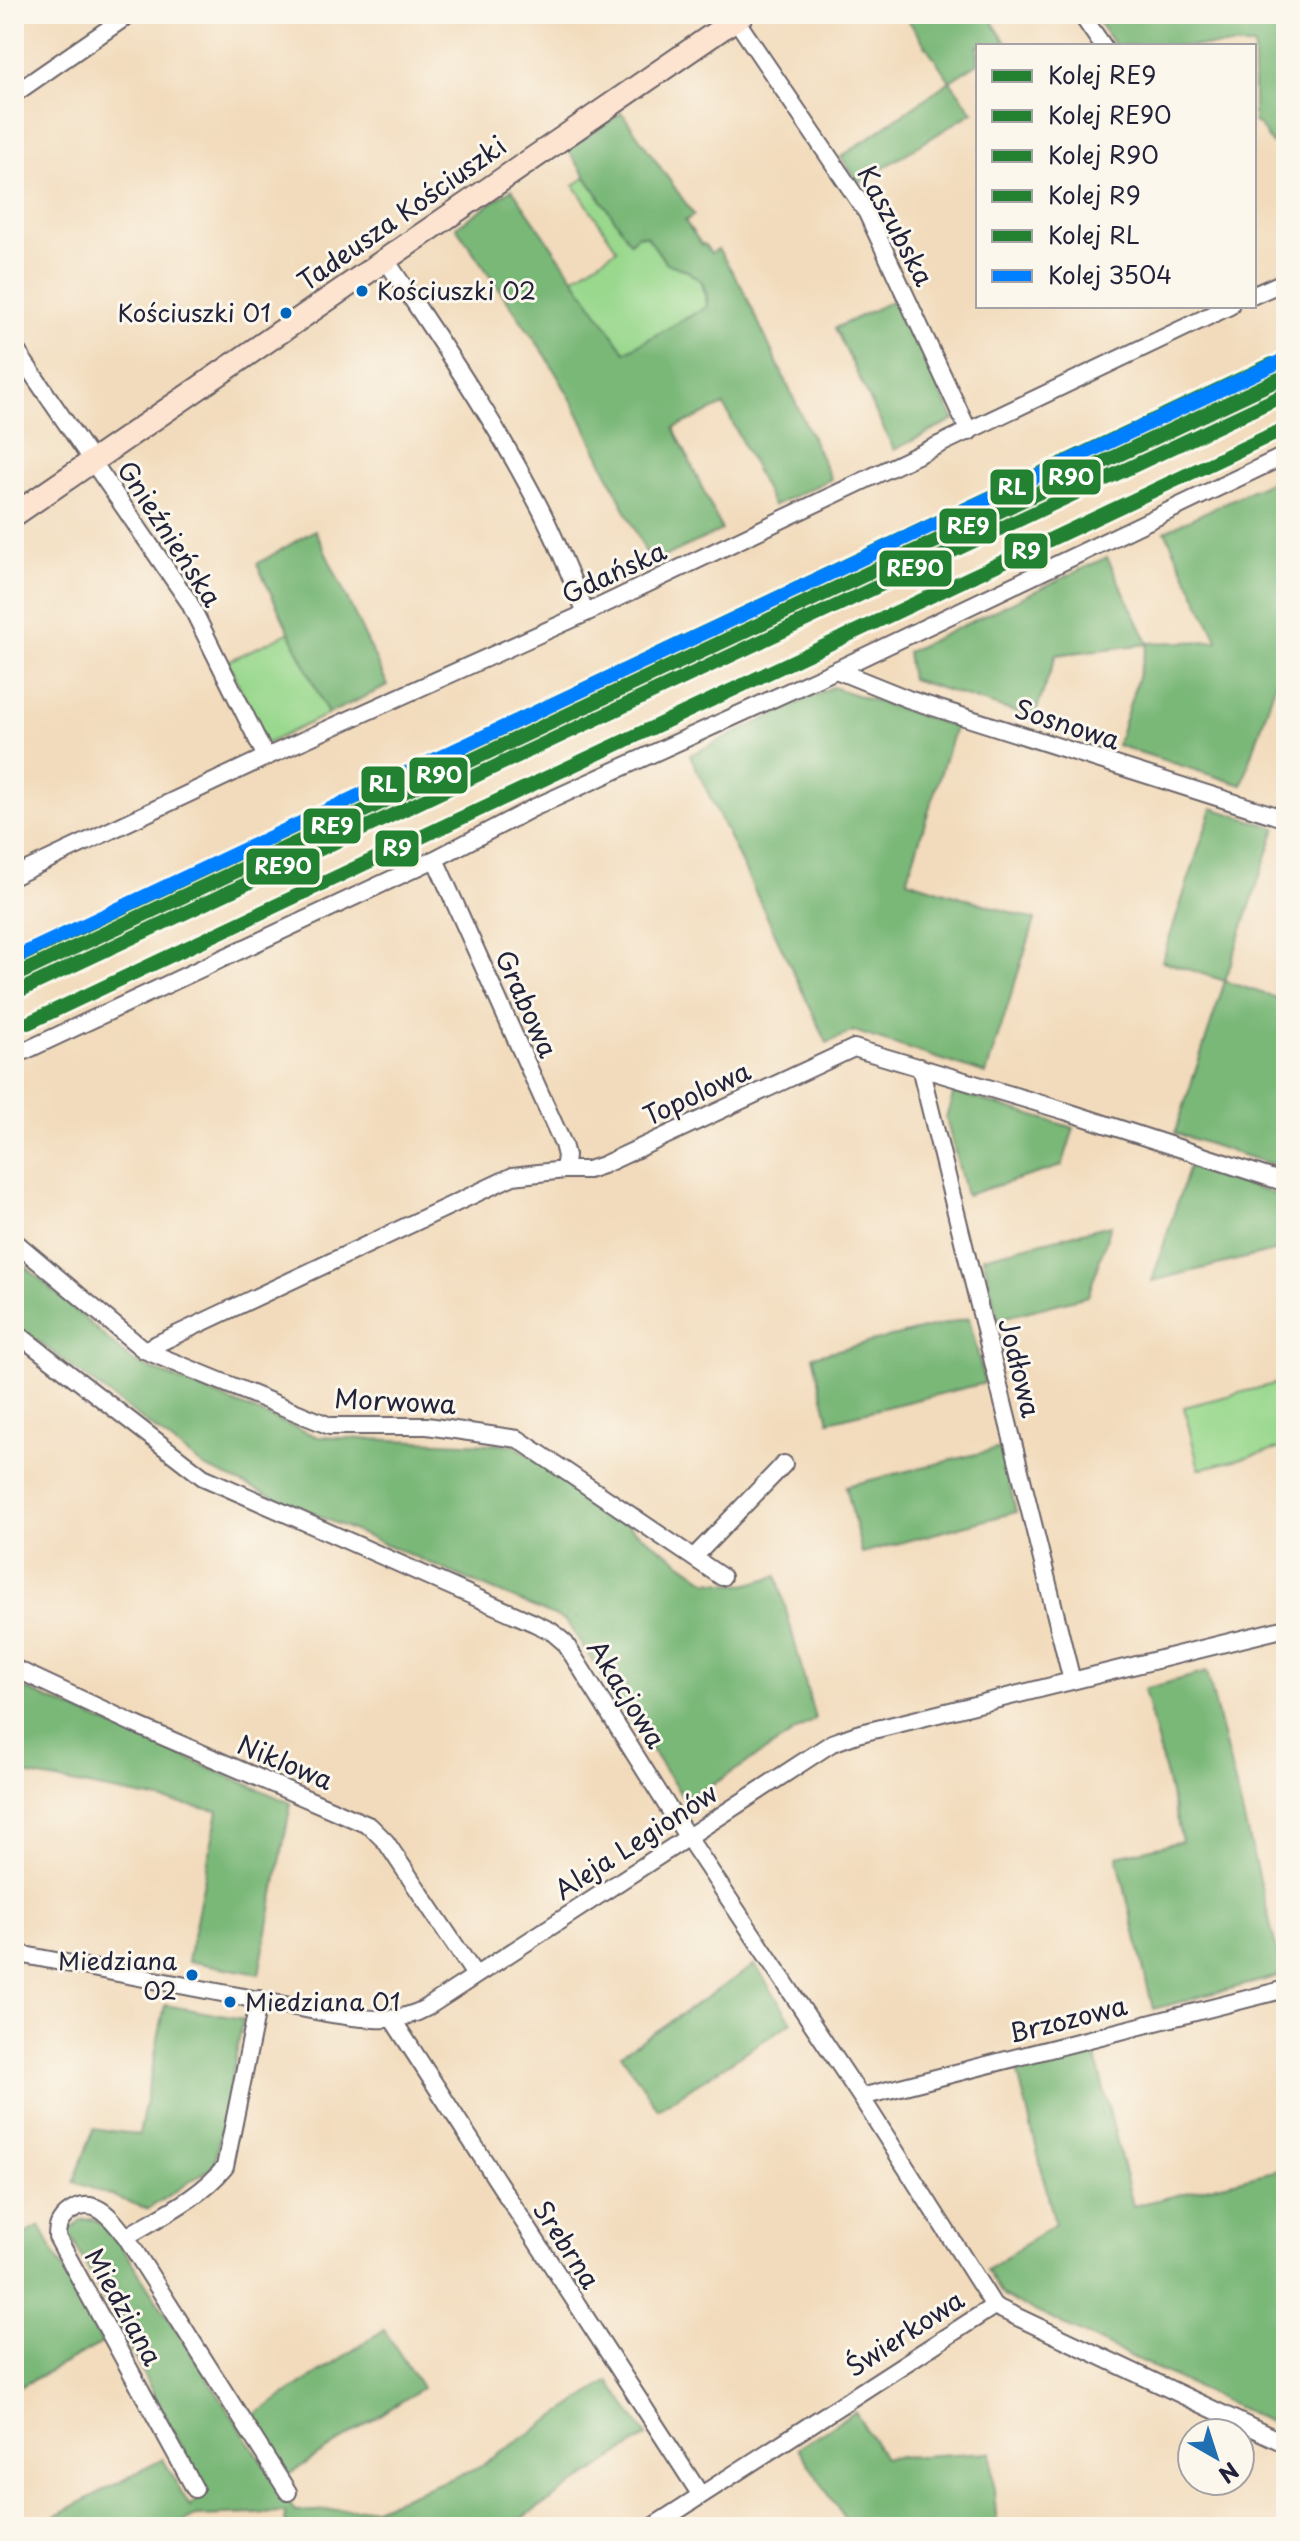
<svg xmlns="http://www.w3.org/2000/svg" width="1300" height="2541" viewBox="0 0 1300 2541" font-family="'Playpen Sans',sans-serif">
<rect width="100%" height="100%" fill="#fbf7ec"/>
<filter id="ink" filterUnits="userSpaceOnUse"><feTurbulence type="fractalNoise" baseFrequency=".0125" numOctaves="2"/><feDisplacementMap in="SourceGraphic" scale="16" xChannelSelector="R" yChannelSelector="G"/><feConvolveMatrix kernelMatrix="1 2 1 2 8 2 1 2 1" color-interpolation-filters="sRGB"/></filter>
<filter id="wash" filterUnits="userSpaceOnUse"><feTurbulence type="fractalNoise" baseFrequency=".006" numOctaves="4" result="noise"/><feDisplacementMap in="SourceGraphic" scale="32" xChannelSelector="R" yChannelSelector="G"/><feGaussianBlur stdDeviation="1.8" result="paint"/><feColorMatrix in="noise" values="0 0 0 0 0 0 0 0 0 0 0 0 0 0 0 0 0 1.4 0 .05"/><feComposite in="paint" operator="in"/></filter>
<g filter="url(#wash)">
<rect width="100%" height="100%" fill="#f2dbbc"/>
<path fill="#99d88d" stroke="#5e7d64" stroke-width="2" d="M586 177 630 241 638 235 647 236 666 263 686 270 702 282 707 307 625 352 573 278 617 249 574 185Z
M290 632 328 714 266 744 228 661Z
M1286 1381V1447L1199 1469 1184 1407Z"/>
<path fill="#7ab878" stroke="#4e6d5a" stroke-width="2" d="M904 14H987L1007 44 1003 46H978V63L950 81 973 112 859 183 841 157 950 81Z
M1093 14H1253L1255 19 1262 14H1286V145C1263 148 1271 132 1254 122V46H1115Z
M622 113 694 215 685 221 702 245 704 244 711 253 718 249 742 287 831 479 773 506 724 405 674 428 722 530 651 563 575 406 546 356 456 227 512 189 625 352 707 307V295L702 282 686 270 666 263 647 236 638 235 630 242 568 150Z
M896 299 954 420 894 450 835 328Z
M1286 474V652L1242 785 1117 745 1148 644 1056 655 1034 718 911 679 907 652 1107 557 1148 643 1218 641 1165 531Z
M315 530 388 686 328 714 257 564Z
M832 687 955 727 907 880 1035 920 986 1074 854 1031 827 1043 690 755Z
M1212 808 1276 828 1225 981 1286 1001V1169L1175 1133 1225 981 1162 961Z
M954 1092 1074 1128 1062 1166 966 1195 946 1118Z
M1189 1166 1286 1198V1248L1152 1281Z
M1111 1225 1088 1296 998 1319 983 1257Z
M14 1256 132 1361 318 1437 514 1445 707 1581 745 1585 777 1576 815 1719 686 1802 566 1621 206 1468 14 1323Z
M969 1318 985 1383 829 1421 813 1356Z
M1001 1448 1016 1512 862 1553 846 1486Z
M1207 1672 1283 1975 1153 2009 1117 1856 1182 1841 1144 1689Z
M14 1684 291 1803 259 1974 188 1961 218 1811 14 1772Z
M755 1965 792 2022 658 2109 621 2054Z
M165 2005 243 2019 214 2166 148 2209 74 2182 94 2128 139 2135Z
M1094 2050 1133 2206 1286 2168V2430L1003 2296 987 2270 1055 2224 1017 2069Z
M93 2219 110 2229 295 2512 375 2508 476 2469 609 2381 647 2436 514 2524 515 2527H286L285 2513 195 2516 174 2527H34L163 2459 190 2507 204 2490 68 2231 81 2220Z
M40 2226 102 2343 14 2390V2240Z
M384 2330 422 2388 288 2475 250 2418Z
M855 2412 884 2458 991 2452 997 2527H850L798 2448Z"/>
</g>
<g filter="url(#ink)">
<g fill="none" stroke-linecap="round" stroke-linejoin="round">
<defs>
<path id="street" d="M732 14 867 213 969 432
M1081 14 1103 46
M14 94 130 14
M386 260C437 337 490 413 533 495 554 532 569 574 586 613
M1254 295 1286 281
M14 347 189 602 266 757
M836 670 908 699 1286 819
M435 859 563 1144 566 1156 564 1170
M14 876 266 757 586 613 1230 306
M14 1056 435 859 533 808 836 670 1286 455
M920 1067 1072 1681
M14 1241 144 1350 330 1426H427L518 1439 722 1577
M14 1331 203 1477 534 1623 551 1631 565 1643 671 1812 861 2097 994 2306
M144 1350 513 1176 564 1170H588L603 1165 854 1048 1065 1111 1286 1183
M694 1557 784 1464
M14 1668 134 1724 370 1826 386 1842 475 1975
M14 1953 326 2013C361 2018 394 2026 426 2008L832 1743 857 1734 1286 1628
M393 2020 700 2494
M861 2097 1286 1989
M126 2237 288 2492
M994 2306 1286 2444
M195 2489 57 2237C57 2227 59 2221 67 2214 93 2193 111 2217 126 2237 160 2216 200 2198 225 2167L259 1999
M652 2527 994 2306"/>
<path id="secondary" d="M14 515 743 14"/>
</defs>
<use href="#street" stroke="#6b6368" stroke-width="20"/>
<use href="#secondary" stroke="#6b6368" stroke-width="26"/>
<use href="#street" stroke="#fff" stroke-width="16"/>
<use href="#secondary" stroke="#fde4d1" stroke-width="22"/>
<defs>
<path id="rail-1" d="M14 976 1286 376"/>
<path id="rail-2" d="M21 990 1286 394"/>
<path id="rail-3" d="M14 976 1279 379"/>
<path id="rail-4" d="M28 1023 1286 428"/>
<path id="rail-5" d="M14 959 1272 364"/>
<path id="rail-6" d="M14 958 1279 362"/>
</defs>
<use href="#rail-1" stroke="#fbf7ec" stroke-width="20"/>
<use href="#rail-2" stroke="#fbf7ec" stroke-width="20"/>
<use href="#rail-3" stroke="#fbf7ec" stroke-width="20"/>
<use href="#rail-4" stroke="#fbf7ec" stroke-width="20"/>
<use href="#rail-5" stroke="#fbf7ec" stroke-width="20"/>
<use href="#rail-6" stroke="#fbf7ec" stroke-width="20"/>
<use href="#rail-1" stroke="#238132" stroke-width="14"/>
<use href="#rail-2" stroke="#238132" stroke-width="14"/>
<use href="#rail-3" stroke="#238132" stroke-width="14"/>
<use href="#rail-4" stroke="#238132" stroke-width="14"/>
<use href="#rail-5" stroke="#238132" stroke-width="14"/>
<use href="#rail-6" stroke="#0080ff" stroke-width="14"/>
</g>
</g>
<g fill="#0065bd" stroke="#fbf7ec" stroke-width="3">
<circle cx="362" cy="291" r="7"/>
<circle cx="286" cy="313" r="7"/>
<circle cx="192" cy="1975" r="7"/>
<circle cx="230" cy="2002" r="7"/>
</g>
<g text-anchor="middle" stroke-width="6" stroke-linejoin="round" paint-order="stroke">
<g font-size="24" fill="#22223b" stroke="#fbf7ec" text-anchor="start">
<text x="377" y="300">Kościuszki 02</text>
<text x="271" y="322" text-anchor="end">Kościuszki 01</text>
<text x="177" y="1970" text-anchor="end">Miedziana<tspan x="177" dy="30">02</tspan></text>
<text x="245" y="2011">Miedziana 01</text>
</g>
<g font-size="26" fill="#22223b" stroke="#fbf7ec">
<text transform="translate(402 214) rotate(-35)" y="9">Tadeusza Kościuszki</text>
<text transform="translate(895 226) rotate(62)" y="9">Kaszubska</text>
<text transform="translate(169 534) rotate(57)" y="9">Gnieźnieńska</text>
<text transform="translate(614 573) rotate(-25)" y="9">Gdańska</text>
<text transform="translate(1067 725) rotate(18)" y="9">Sosnowa</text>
<text transform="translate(526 1004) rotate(66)" y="9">Grabowa</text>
<text transform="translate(697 1094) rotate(-25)" y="9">Topolowa</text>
<text transform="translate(1019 1368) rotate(76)" y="9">Jodłowa</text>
<text transform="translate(395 1402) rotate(3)" y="9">Morwowa</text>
<text transform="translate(626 1694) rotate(58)" y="9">Akacjowa</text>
<text transform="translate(285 1763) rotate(23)" y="9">Niklowa</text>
<text transform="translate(636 1842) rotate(-33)" y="9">Aleja Legionów</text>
<text transform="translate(1068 2020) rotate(-14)" y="9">Brzozowa</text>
<text transform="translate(566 2245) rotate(57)" y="9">Srebrna</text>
<text transform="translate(123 2307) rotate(61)" y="9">Miedziana</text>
<text transform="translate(905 2334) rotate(-33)" y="9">Świerkowa</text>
</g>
</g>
<g stroke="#fbf7ec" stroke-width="3">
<rect x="1041" y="458" width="61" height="38" rx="8" fill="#238132"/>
<rect x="989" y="468" width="46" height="38" rx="8" fill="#238132"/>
<rect x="938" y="507" width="60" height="38" rx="8" fill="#238132"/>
<rect x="1003" y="532" width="46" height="38" rx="8" fill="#238132"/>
<rect x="878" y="549" width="75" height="39" rx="8" fill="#238132"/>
<rect x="408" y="756" width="61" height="39" rx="8" fill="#238132"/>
<rect x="360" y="765" width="46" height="39" rx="8" fill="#238132"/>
<rect x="302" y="807" width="60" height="38" rx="8" fill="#238132"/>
<rect x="374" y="829" width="46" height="39" rx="8" fill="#238132"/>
<rect x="245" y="847" width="76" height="39" rx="8" fill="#238132"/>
</g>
<g font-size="22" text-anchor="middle" font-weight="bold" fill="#fff">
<text x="1071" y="485">R90</text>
<text x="1012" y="495">RL</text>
<text x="968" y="534">RE9</text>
<text x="1026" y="559">R9</text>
<text x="915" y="576">RE90</text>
<text x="439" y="783">R90</text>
<text x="383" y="792">RL</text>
<text x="332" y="834">RE9</text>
<text x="397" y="856">R9</text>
<text x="283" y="874">RE90</text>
</g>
<rect width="1300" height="2541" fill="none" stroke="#fbf7ec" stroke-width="48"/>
<rect x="976" y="44" width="280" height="264" fill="#fbf7ec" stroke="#a4a2a5" stroke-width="2"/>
<rect x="992" y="70" width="40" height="12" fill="#238132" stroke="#a4a2a5" stroke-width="2"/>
<text x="1048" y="84" font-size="24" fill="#22223b">Kolej RE9</text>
<rect x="992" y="110" width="40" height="12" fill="#238132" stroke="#a4a2a5" stroke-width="2"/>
<text x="1048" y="124" font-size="24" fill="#22223b">Kolej RE90</text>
<rect x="992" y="150" width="40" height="12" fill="#238132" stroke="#a4a2a5" stroke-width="2"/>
<text x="1048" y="164" font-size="24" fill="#22223b">Kolej R90</text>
<rect x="992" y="190" width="40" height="12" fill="#238132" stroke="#a4a2a5" stroke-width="2"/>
<text x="1048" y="204" font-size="24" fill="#22223b">Kolej R9</text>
<rect x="992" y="230" width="40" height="12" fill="#238132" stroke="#a4a2a5" stroke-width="2"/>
<text x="1048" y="244" font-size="24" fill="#22223b">Kolej RL</text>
<rect x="992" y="270" width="40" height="12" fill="#0080ff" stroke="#a4a2a5" stroke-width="2"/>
<text x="1048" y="284" font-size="24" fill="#22223b">Kolej 3504</text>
<g transform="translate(1216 2457) rotate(141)"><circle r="38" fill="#fbf7ec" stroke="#a4a2a5" stroke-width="2"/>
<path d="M0-6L14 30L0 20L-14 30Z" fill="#1f6fb2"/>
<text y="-12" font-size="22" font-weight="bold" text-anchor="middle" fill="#22223b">N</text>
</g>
</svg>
